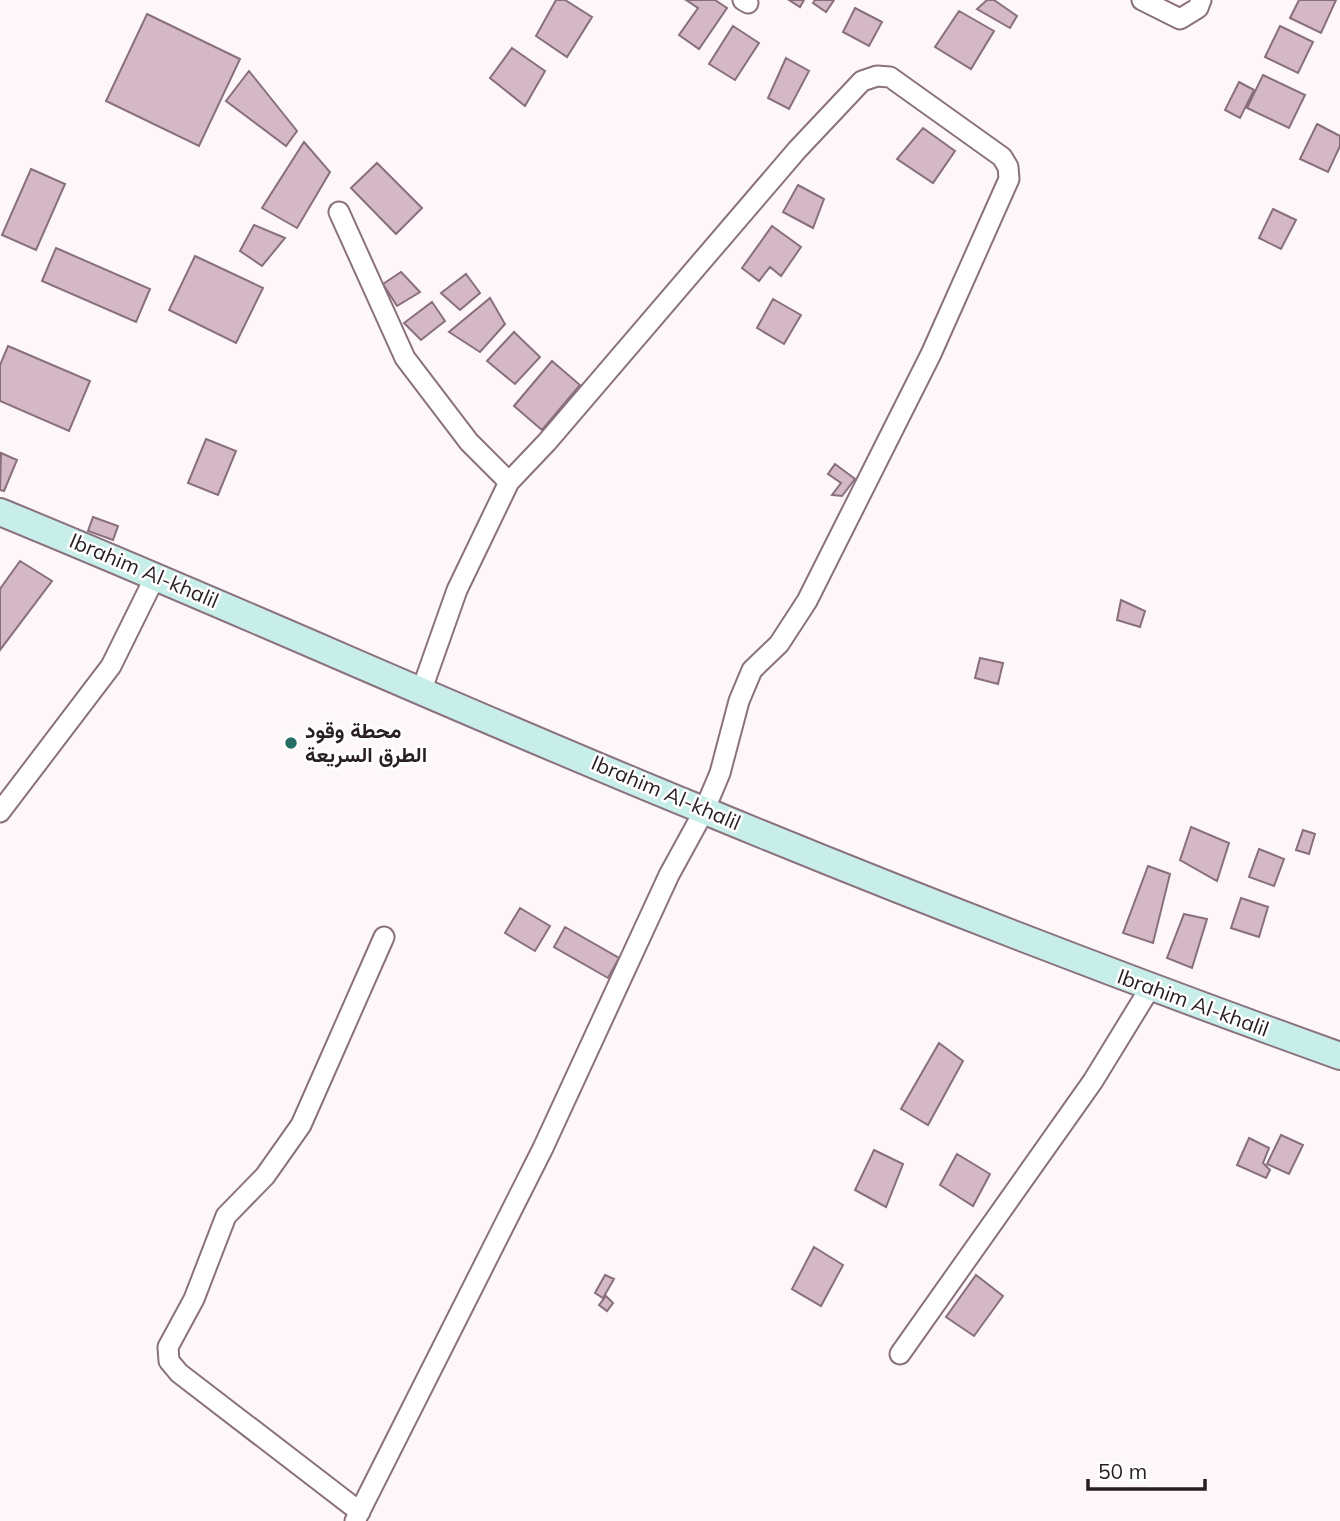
<svg xmlns="http://www.w3.org/2000/svg" width="1340" height="1521" viewBox="0 0 1340 1521" font-family="Mulish,Vazirmatn,sans-serif">
<rect width="100%" height="100%" fill="#fdf7fa"/>
<path fill="#d5b8c6" stroke="#896f7c" stroke-width="2" d="M556 0H565L592 17 567 57 536 36Z
M686 0H715L727 8 699 49 679 35 698 8Z
M789 0H804L800 7Z
M815 0H834L826 12 813 3Z
M987 0H994L1017 16 1010 28 977 9Z
M1299 0H1336L1321 33 1290 18Z
M855 8 882 22 869 46 843 32Z
M959 11 994 31 971 69 935 47Z
M147 14 240 59 199 146 106 101Z
M733 26 759 43 735 80 709 64Z
M1280 26 1313 42 1298 73 1265 57Z
M512 48 545 71 525 106 490 78Z
M786 58 809 71 789 109 768 98Z
M249 71 297 131 286 146 226 101Z
M1263 75 1305 95 1289 128 1247 108Z
M1239 82 1254 90 1240 118 1225 110Z
M1317 124 1340 136V146L1328 172 1300 159Z
M923 128 955 151 933 183 897 159Z
M304 142 330 172 297 228 262 208Z
M377 163 422 208 396 234 351 188Z
M31 169 65 184 36 250 2 235Z
M798 185 824 199 813 228 783 212Z
M1273 209 1296 220 1281 249 1259 238Z
M254 225 285 238 262 266 240 251Z
M772 226 801 247 781 276 770 267 759 281 742 268Z
M56 248 150 289 136 322 42 281Z
M195 256 263 288 236 343 169 310Z
M401 272 420 292 397 306 383 284Z
M466 274 480 293 460 310 441 293Z
M490 298 505 324 480 352 449 332Z
M773 299 801 315 784 344 757 328Z
M432 302 445 321 421 340 404 323Z
M514 332 540 357 515 384 487 361Z
M8 346 90 381 69 431 0 401V365Z
M552 361 580 385 542 430 514 406Z
M206 439 236 451 218 495 188 483Z
M1 453 17 460 4 491 0 490Z
M835 464 855 479 842 496 832 495 841 483 828 474Z
M93 517 118 526 113 540 88 531Z
M20 561 52 581 0 650V589Z
M1121 600 1145 611 1140 627 1117 620Z
M980 658 1003 663 998 684 975 678Z
M1191 827 1229 843 1217 881 1180 860Z
M1303 830 1315 834 1309 854 1296 850Z
M1259 849 1284 859 1274 886 1249 877Z
M1148 866 1170 874 1153 943 1123 933Z
M1241 898 1268 907 1259 937 1231 928Z
M520 908 550 926 535 951 505 933Z
M1184 914 1207 919 1192 968 1167 958Z
M565 927 619 958 608 978 554 947Z
M939 1043 963 1061 928 1125 901 1109Z
M1281 1135 1303 1145 1289 1174 1267 1164Z
M1249 1138 1269 1148 1263 1163 1270 1170 1266 1178 1237 1165Z
M874 1150 903 1164 886 1207 855 1190Z
M957 1154 990 1174 973 1206 940 1185Z
M814 1247 843 1265 821 1306 792 1289Z
M605 1275 614 1279 603 1298 595 1293Z
M976 1275 1003 1296 974 1336 946 1317Z
M606 1296 613 1303 607 1311 599 1305Z"/>
<g fill="none" stroke-linecap="round" stroke-linejoin="round">
<defs>
<path id="street" d="M743 0 748 3
M1142 0 1180 19 1198 8 1201 0
M339 212 405 358 469 442 509 482
M0 812 111 666 156 575
M900 1354 1093 1081 1150 988
M360 1512 179 1373 169 1361 168 1347 194 1299 226 1216 265 1176 301 1125 384 937
M355 1521 543 1148 669 875 704 811 720 773 739 701 752 670 779 644 807 601 931 354 1009 179 1008 167 1002 157 890 77 877 76 862 81 797 150 547 442 509 482 457 590 422 689"/>
<path id="secondary" d="M0 512C235 608 467 714 703 810 913 897 1126 979 1340 1056"/>
</defs>
<use href="#street" stroke="#8b717e" stroke-width="23"/>
<use href="#secondary" stroke="#8b717e" stroke-width="30"/>
<use href="#street" stroke="#fff" stroke-width="19"/>
<use href="#secondary" stroke="#c8eee9" stroke-width="26"/>
</g>
<circle fill="#256e65" stroke="#fff" stroke-width="2.5" cx="291" cy="743" r="7"/>
<g text-anchor="middle" stroke-width="5" stroke-linejoin="round" paint-order="stroke">
<g font-size="21" fill="#281e23" stroke="#fff">
<text transform="translate(144 571) rotate(23)" y="7">Ibrahim Al-khalil</text>
<text transform="translate(666 793) rotate(23)" y="7">Ibrahim Al-khalil</text>
<text transform="translate(1193 1003) rotate(20)" y="7">Ibrahim Al-khalil</text>
</g>
<g font-size="21" font-weight="bold" fill="#281e23" stroke="#fff" text-anchor="start">
<text x="305" y="738">محطة وقود<tspan x="305" dy="24">الطرق السريعة</tspan></text>
</g>
</g>
<path d="M1088 1479v10h117v-10" fill="none" stroke="#281e23" stroke-width="3.5"/>
<text x="1098" y="1479" font-size="21" fill="#281e23" stroke="#ffffff" stroke-width="5" paint-order="stroke">50 m</text>
</svg>
